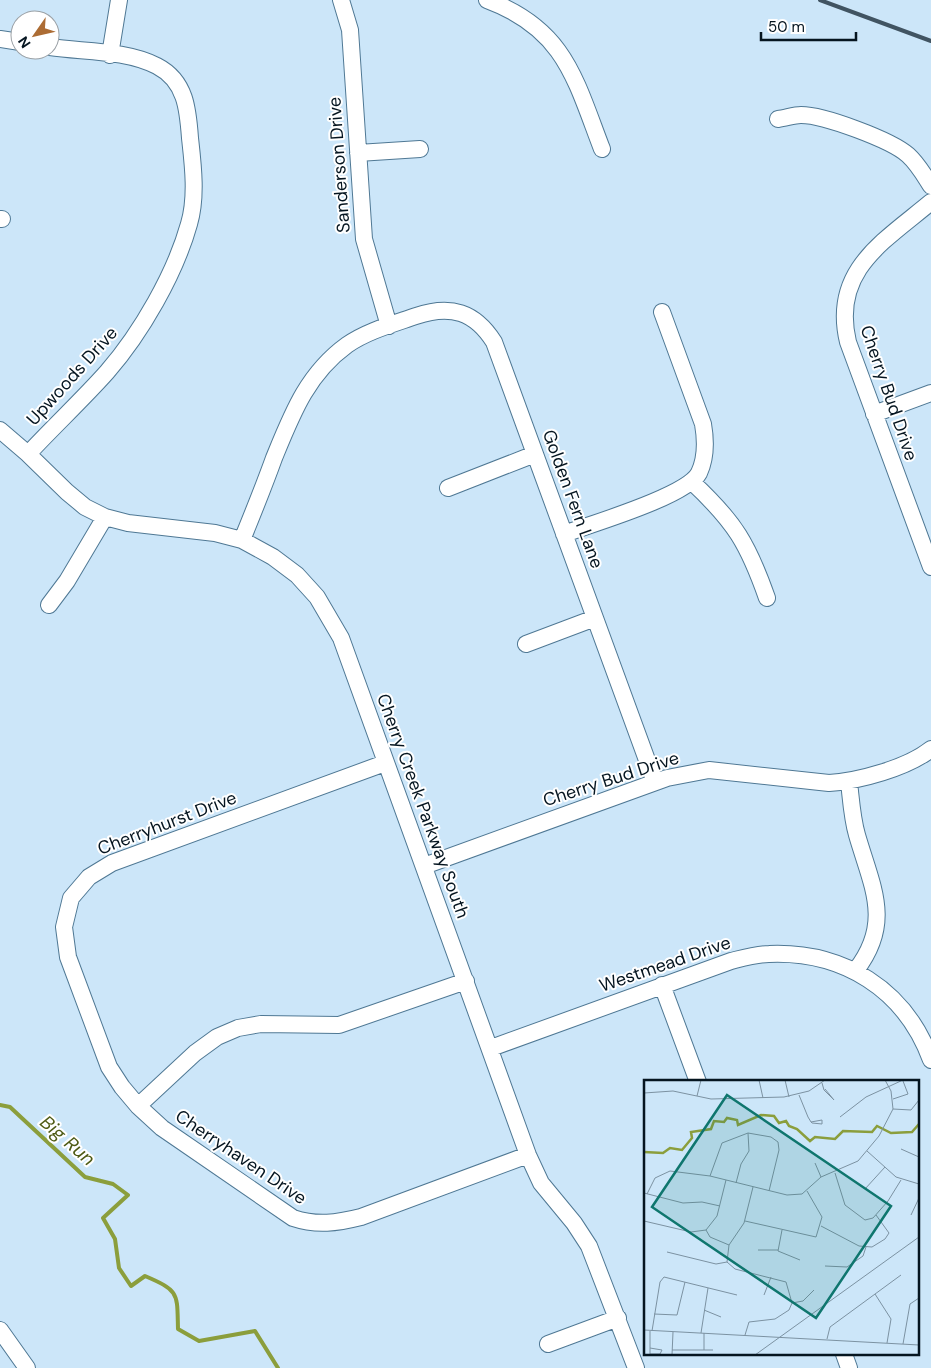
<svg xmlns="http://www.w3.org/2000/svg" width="931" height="1368" viewBox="0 0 931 1368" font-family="'DM Sans',sans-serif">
<rect width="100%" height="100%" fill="#cce6f9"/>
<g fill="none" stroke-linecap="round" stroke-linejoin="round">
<path stroke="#8b9e3c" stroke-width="4" d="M0 1105 10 1107 85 1177 113 1184 128 1195 103 1218 115 1239 119 1268 131 1286 145 1276C180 1291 177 1293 178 1329L199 1341 255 1331 278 1368"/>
<defs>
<path id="minor" d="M341 0 350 30 364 239 389 326
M487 0C565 29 575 79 602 149
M0 39 20 42
M110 55 119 0
M778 119C786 118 794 115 801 115 824 115 891 140 908 155 918 164 924 175 931 186
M358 153 420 149
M931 202C883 242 831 271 848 342L931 567
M0 219H2
M874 414 931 393
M0 430 28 454 67 492 85 507 105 517 128 523 215 533 242 540 273 557 297 575 317 597 341 638 528 1155 541 1183 574 1223 589 1246 636 1368
M28 454C54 426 82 400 107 372 141 333 175 274 189 224 197 197 193 165 190 138 188 110 186 81 157 66 126 50 84 52 50 47
M692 482C735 522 748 544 767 598
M448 488 535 454
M564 534C591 524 687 496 699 473 706 458 706 441 703 424L662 312
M242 540C253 513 264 486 274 458 292 414 307 374 347 345 367 331 393 324 416 316 451 304 475 312 494 342L655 782
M49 605 67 581 105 517
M526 644 595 618
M385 763 112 863 89 877 71 898 64 927 68 957 109 1067 122 1087 138 1106 162 1128 293 1218C317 1226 337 1223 361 1217L528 1155
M849 782C851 799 852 818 857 835 872 887 893 922 856 970
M424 866 667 778 709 770 829 783C859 781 907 768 931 749
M662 985 698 1082
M491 1048 731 961C743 958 757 954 769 954 843 951 905 989 931 1060
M138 1106 195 1053 217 1037 238 1028 261 1024 339 1025 466 981
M0 1330 27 1368
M548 1344 618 1318
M844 1354 849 1368"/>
</defs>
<use href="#minor" stroke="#4f7894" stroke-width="18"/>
<use href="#minor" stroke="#fff" stroke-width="16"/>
<path stroke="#415462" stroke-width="4" d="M820 0 931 41"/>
</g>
<g text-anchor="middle" stroke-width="4" stroke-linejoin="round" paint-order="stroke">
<g font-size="18" fill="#051520" stroke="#fff">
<text transform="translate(339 165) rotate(-94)" y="6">Sanderson Drive</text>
<text transform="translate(72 376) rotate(-48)" y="6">Upwoods Drive</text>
<text transform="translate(889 393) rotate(71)" y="6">Cherry Bud Drive</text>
<text transform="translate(573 499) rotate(70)" y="6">Golden Fern Lane</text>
<text transform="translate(611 779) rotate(-18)" y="6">Cherry Bud Drive</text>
<text transform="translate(423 806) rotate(70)" y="6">Cherry Creek Parkway South</text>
<text transform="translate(167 823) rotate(-21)" y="6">Cherryhurst Drive</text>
<text transform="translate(665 964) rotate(-19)" y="6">Westmead Drive</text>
<text transform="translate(241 1157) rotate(34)" y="6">Cherryhaven Drive</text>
</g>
<g font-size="19" font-style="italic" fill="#4e5b15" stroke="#fff">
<text transform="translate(68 1140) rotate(41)" y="7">Big Run</text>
</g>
</g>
<g transform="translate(644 1080)">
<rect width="275" height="275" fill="#cce6f9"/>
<path fill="none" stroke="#8b9e3c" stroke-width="2.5" d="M0 72 19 73 26 68 38 70 48 58 47 52 67 49 70 41 80 42 83 38 93 40 94 45 117 35 130 36 135 43 142 41 145 46 153 49 166 61 171 57 191 59 199 51 228 52 233 46 247 53 268 52 275 44"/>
<path fill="none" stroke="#7c92a2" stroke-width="1" d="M115 0 119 18M141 0 145 17M178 3 180 10 190 20 181 9M0 13 29 11 67 19 140 17 165 11 181 0M155 15 164 37 167 42 168 43 178 44V40L167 42M53 16 57 0M249 19 264 14 259 1M249 29 267 30 275 20M196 37 222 17 259 0M257 69 275 77M223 71 252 97 275 104M171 83 177 97M191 93 201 125 221 140 229 138 244 121 257 100M66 96 78 63 104 53 127 57 134 62 135 70 125 111M92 103 97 84 105 71 104 53M221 109 241 87M0 113 39 123 58 122 76 126M3 114 11 98 26 91 66 96 143 115 158 114 177 97 214 81 235 56 249 29 247 11 241 0M267 135 275 118M0 141 47 152 62 150 73 136 82 100M101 141 172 157 178 137 163 111M177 146 215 166 228 167 241 159 245 153 232 135M62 150 66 157 85 165M138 150 134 171 156 180M114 170H134M23 172 72 184 83 182M181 186 203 187 219 176 222 167M231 214 247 239 243 263M120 215 127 197M148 223 159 221 170 210M60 230 77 237M10 234 33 235 41 202M0 250 275 265M8 251 16 202 20 197 93 215M57 253 64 208M101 255 105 242 131 239 145 230 148 223 142 202 91 189 83 182 85 165 100 143 109 107M183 259 186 247 257 195M259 264 266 224 275 218M28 270H69M60 270V253M6 274H16L18 270 6 268M6 275V251M28 275 29 252M111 275 275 157"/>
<path fill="#0f766e" fill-opacity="0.15" stroke="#0f766e" stroke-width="2.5" d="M83 15 247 126 172 238 8 127Z"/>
<rect width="275" height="275" fill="none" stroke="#051520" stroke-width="2.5"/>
</g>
<g transform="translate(35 35) rotate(236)"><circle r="24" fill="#ffffff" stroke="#9ba1a6"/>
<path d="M0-4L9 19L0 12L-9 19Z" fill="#ac6c34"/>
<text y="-8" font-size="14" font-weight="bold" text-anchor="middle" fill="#051520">N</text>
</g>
<path d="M761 32v8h95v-8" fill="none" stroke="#051520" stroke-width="2.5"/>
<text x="768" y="32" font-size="15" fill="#051520" stroke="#ffffff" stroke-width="4" paint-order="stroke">50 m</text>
</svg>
